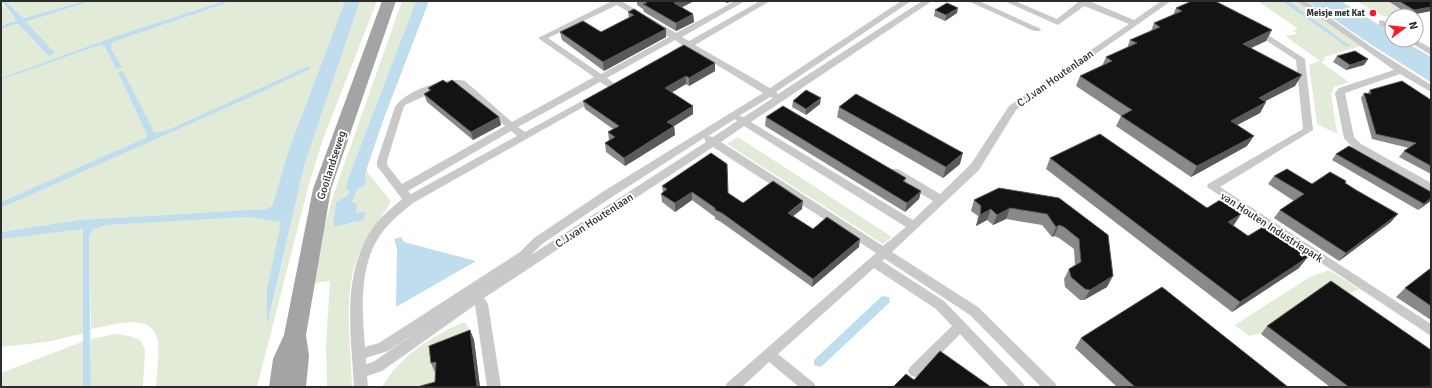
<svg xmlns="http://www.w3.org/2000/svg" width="1432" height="388" viewBox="0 0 1432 388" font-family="Signika,sans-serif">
<rect width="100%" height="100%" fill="#fff"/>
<path fill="#e2ebd7" d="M5 1H84L24 18Z
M91 1H224L119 35 1 78V29L17 24 20 26 50 56 26 22Z
M232 1H345L289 149 272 206 266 209 79 220 1 232V208L166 131 154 132 118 73 147 135V137L1 202V80L100 45 105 47 116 69 121 68 111 48 112 43 116 41Z
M360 1H377L323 139 309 184 257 387H156C157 375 160 348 157 338 150 311 110 326 91 329L89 234 93 229 108 225 248 217 282 222 268 323 305 163Z
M402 1H416L349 176 345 189 349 190 348 195 336 202 333 224 335 227 358 222 352 202 358 189 365 186 367 172 391 201C380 221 365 237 357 259 343 294 351 349 352 387H327L326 344 330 281 313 283 322 234 334 193Z
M1258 1H1298L1361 46 1324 57V60L1321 62 1349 82 1334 87 1331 94 1337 133 1341 136 1317 124 1309 65 1320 61 1285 36 1297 34 1293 30 1298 29Z
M1356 1H1390L1415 16H1383Z
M1 3 15 18V21L1 26Z
M738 137 892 237 883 244 727 144Z
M79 228 83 229 84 333 47 342 1 347V239Z
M1329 270 1359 289 1262 333 1249 336 1235 325 1310 277Z
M461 323H466L473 340 441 387H382C399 357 431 337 461 323Z
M115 334 129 336 140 340 145 350 143 387H91V339Z
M84 341 83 387H1V373Z"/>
<path fill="#c0ddee" d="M1 1H5L24 18 84 1H91L26 22 55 53 49 56 20 26 17 24 1 29V26L15 21V18Z
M224 1H232L116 41 112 43 111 48 122 68 116 69 105 47 100 45 1 80V78L119 35Z
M345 1H360L305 163 267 326V290L281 222 248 217 108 225 93 229 89 235 91 387H83V229L1 239V232L79 220 266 209 272 206 289 149Z
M416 1H429L384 118 367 168 365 186 358 189 352 202 357 204 356 213 365 212 364 220 335 227 333 224 336 202 348 195 349 191 345 189 349 176Z
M1282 1H1289L1350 46 1347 47Z
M1307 1H1341L1392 33V40H1402L1431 57V82L1373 46Z
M309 66 310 69 248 98 1 208V202L147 137V135L118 73 123 71 154 132 166 131Z
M401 237 404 242 476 261 396 307 397 249 394 239Z
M882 296 889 297 890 302 821 367 814 365V360Z"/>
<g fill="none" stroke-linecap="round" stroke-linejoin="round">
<path fill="#c9c9c9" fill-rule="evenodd" d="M612 1H621L676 33 735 1H745L682 37 689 41 760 1H770L695 45 770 88 901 1H911L776 92 778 94 922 1H932L751 122 913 220 933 201 890 175 889 172 890 169H898L940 194 971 164 1009 106 1129 24 1084 6 1058 25 1004 1H1015L1057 19 1077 3 1076 1H1089L1134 20 1161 1H1171L1016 110 979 170 892 252 978 307 1055 383 1057 387H1041L970 315 885 259 882 261 944 301 1023 383 1025 387H1009L960 334 920 375 915 377 910 375 908 371 910 367 952 326 936 309 874 268 778 354 814 383 816 387H799L769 362 742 387H725L727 383 876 253 713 147 484 298 488 304 501 387H487L475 305 382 371 367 376 368 387H354C351 334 341 276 372 229 380 217 392 208 402 199L377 166V161L395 107C405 91 447 76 465 81L512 122 594 77 538 38ZM617 5 669 37 601 74 548 38ZM675 40 682 45 671 51V55H677L689 48 763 93 604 191 534 238 520 252 379 343 365 347C362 309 358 262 384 230 392 220 403 211 413 203L601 97 599 95H593L525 132 518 127 600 82 611 89H617L619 87 607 78ZM449 85H459L505 126 402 184 387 165V161L403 109 405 105ZM770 97 773 98 744 117 739 116ZM735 119 737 121 713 137 708 136ZM744 126 906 227 883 246 721 142ZM511 131 517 136 411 194 408 191ZM704 138 706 142 531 255 542 244 612 197ZM424 327 373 362 366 364V358L388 351Z
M968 1H979L1041 29 1040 31H1034Z
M1297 1H1306L1373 48 1431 85V92L1400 74 1345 93 1354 137 1361 144 1431 183V192L1353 148 1344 138 1335 93 1339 88 1394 70Z
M1382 20 1392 25V32L1379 25V21Z
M1256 27 1305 59 1313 130 1220 187 1431 324V336L1207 187 1208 184 1303 129 1296 60 1253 32 1252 30Z
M1406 40H1416L1431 48V55Z"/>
<path fill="#a4a4a4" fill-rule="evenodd" d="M382 1H396L331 189 306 335 309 356 306 387H269L273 359 284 335 313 189Z"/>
</g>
<path fill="#898989" d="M637 1H694L682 7 693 14 694 22 676 31 644 12 643 9 637 5Z
M723 1H732L727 3Z
M1388 1H1431V11L1410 15Z
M1176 8 1266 41 1251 48 1295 86 1265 101 1266 102 1260 113 1237 125 1247 146 1191 177 1116 126 1121 116 1076 86 1080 76 1102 66 1106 57 1127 48 1130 40 1151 31 1154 23 1173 15Z
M935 10 957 13 945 21 934 16Z
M628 12 666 29V37L604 71 562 40 560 32H601L629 18Z
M684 45 715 71 689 86 686 84 672 92 693 106V114L674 126 675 135 625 166 606 152 605 143 609 140 608 132 613 129 585 109 583 101Z
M1337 56 1368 59 1364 65 1346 70 1333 62Z
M447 83 499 117 501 125 473 140 427 102 424 94 429 92 428 88Z
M1370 90 1431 100V174L1399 157 1404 151 1409 148 1372 139 1361 98 1364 93H1368Z
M793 101 820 104 806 115 792 107Z
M839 107 960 164 943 178 837 117Z
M766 117 906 178 905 182 921 191 919 199 905 212 765 126Z
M1336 154 1431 192V200L1418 210 1332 160Z
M1050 158 1207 208 1241 214 1232 226 1248 236 1299 268 1232 312 1046 169Z
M1274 176 1312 184 1345 183 1391 222 1339 261 1274 218 1280 210 1294 201 1268 184Z
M662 186 728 193 743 203 802 209 793 216 813 229 859 247 812 287 721 222 715 219V217L692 200 675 212 662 202 661 194 663 193Z
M1059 198 1107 287 1084 300H1080L1065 287 1064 279 1069 269 1075 265 1074 249 1059 238 1054 236 1052 237 1042 225 1006 219 993 225 987 220 976 226 978 216 971 211 974 200Z
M1431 268V320L1396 297 1405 288Z
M1267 326 1431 387H1330L1261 334Z
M470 330 474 340 480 387H417L435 382V373L431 363Z
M1081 338 1288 387H1117L1075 348Z"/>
<path fill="#5a5a5a" d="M678 1H694L675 11 674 3Z
M727 1H732L727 3Z
M1431 7V11L1410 15 1414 10Z
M958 8 957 13 945 21 946 15Z
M693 14 694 22 676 31V23Z
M666 29V37L604 71 603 62Z
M1272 30 1266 41 1238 54 1243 44Z
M1368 59 1364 65 1346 70 1350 65Z
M715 63V71L689 86V78Z
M1302 75 1295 86 1252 108 1259 98Z
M686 76V84L666 96 665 88Z
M821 98 820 104 806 115V109Z
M1266 102 1260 113 1224 132 1231 121Z
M693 106V114L668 130 667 122Z
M499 117 501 125 473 140 471 132Z
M674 126 675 135 625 166 624 158Z
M1254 136 1247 146 1191 177 1197 166Z
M963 153 960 164 943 178 946 167Z
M921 191 919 199 905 212 907 203Z
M692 192V200L675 212V203Z
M1431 198V201L1418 210 1424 204Z
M803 201 802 209 787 221 788 213Z
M1010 208 1006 219 993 225 997 215Z
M991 209 987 220 976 226 980 215Z
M1241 214 1234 225 1220 233 1228 222Z
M1398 214 1391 222 1339 261 1346 253Z
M1059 225 1054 236 1052 237 1056 227Z
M860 239 859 247 812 287 813 279Z
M1308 257 1299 268 1232 312 1240 302Z
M1113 276 1107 287 1084 300 1090 290Z
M470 330 474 340 480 387H477Z"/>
<path fill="#131313" stroke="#5a5a5a" d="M644 1H678L674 3 693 14 676 23 643 4 647 3Z
M1192 1H1215L1272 30 1243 44 1302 75 1259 98 1266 102 1231 121 1254 136 1197 166 1121 116 1132 110 1080 76 1112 61 1106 57 1137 43 1130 40 1160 27 1154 23 1182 11 1176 8Z
M1399 1H1431V7L1414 10Z
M947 3 958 8 946 15 935 10Z
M634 9 666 29 603 62 560 32 583 21 601 32 634 15 628 12Z
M684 45 715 63 689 78 686 76 665 88 693 106 667 122 674 126 624 158 605 143 615 137 608 132 619 126 583 101Z
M1355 51 1368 59 1350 65 1337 56Z
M443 80 447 83 452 80 499 117 471 132 424 94 431 90 428 88Z
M1402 81 1431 100V166L1404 151 1416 143 1376 134 1364 93 1371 94 1370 90Z
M806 90 821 98 806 109 793 101Z
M856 94 963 153 946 167 839 107Z
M783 106 906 178 903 181 921 191 907 203 766 117Z
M1100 134 1207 208 1220 200 1241 214 1228 222 1248 236 1263 227 1308 257 1240 302 1050 158Z
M1349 146 1431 192V198L1424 204 1336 154Z
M711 153 727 164 728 193 743 203 773 181 803 201 788 213 813 229 827 217 860 239 813 279 722 213 715 210V208L692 192 675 203 661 194 667 189 662 186Z
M1287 169 1312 184 1330 172 1346 181 1345 183 1356 190 1398 214 1346 253 1280 210 1304 194 1274 176Z
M999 188 1059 198 1108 235 1113 276 1090 290 1085 289 1071 277 1069 269 1081 262 1079 239 1064 227 1059 225 1056 227 1047 214 1010 208 997 215 991 209 980 215 981 206 974 200Z
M1431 268V306L1405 288Z
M1331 281 1431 350V387H1349L1267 326Z
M1162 287 1288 387H1135L1081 338Z
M470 330 477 387H417L435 382 436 362 431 363 429 346Z
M940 351 991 387H893L906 374 914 380Z"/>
<circle fill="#f7192c" stroke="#fff" stroke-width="1.5" cx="1373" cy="13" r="4"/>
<g text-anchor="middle" stroke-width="4" stroke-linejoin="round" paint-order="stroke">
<g font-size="9" font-weight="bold" fill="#2c2c2c" stroke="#fff" text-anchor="end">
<text x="1365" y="16">Meisje met Kat</text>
</g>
<g font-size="11" fill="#2c2c2c" stroke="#fff">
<text transform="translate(1055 78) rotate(-35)" y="4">C.J.van Houtenlaan</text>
<text transform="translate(331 165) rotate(-72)" y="4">Gooilandseweg</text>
<text transform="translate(594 220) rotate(-33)" y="4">C.J.van Houtenlaan</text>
<text transform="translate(1272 227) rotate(33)" y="4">van Houten Industriepark</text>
</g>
</g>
<rect width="1432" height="388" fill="none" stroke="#2c2c2c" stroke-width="4"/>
<g transform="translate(1404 28) rotate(75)"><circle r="19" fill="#ffffff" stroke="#ababab"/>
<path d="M0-3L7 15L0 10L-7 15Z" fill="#f7192c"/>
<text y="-6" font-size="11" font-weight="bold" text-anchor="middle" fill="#2c2c2c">N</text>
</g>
</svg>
